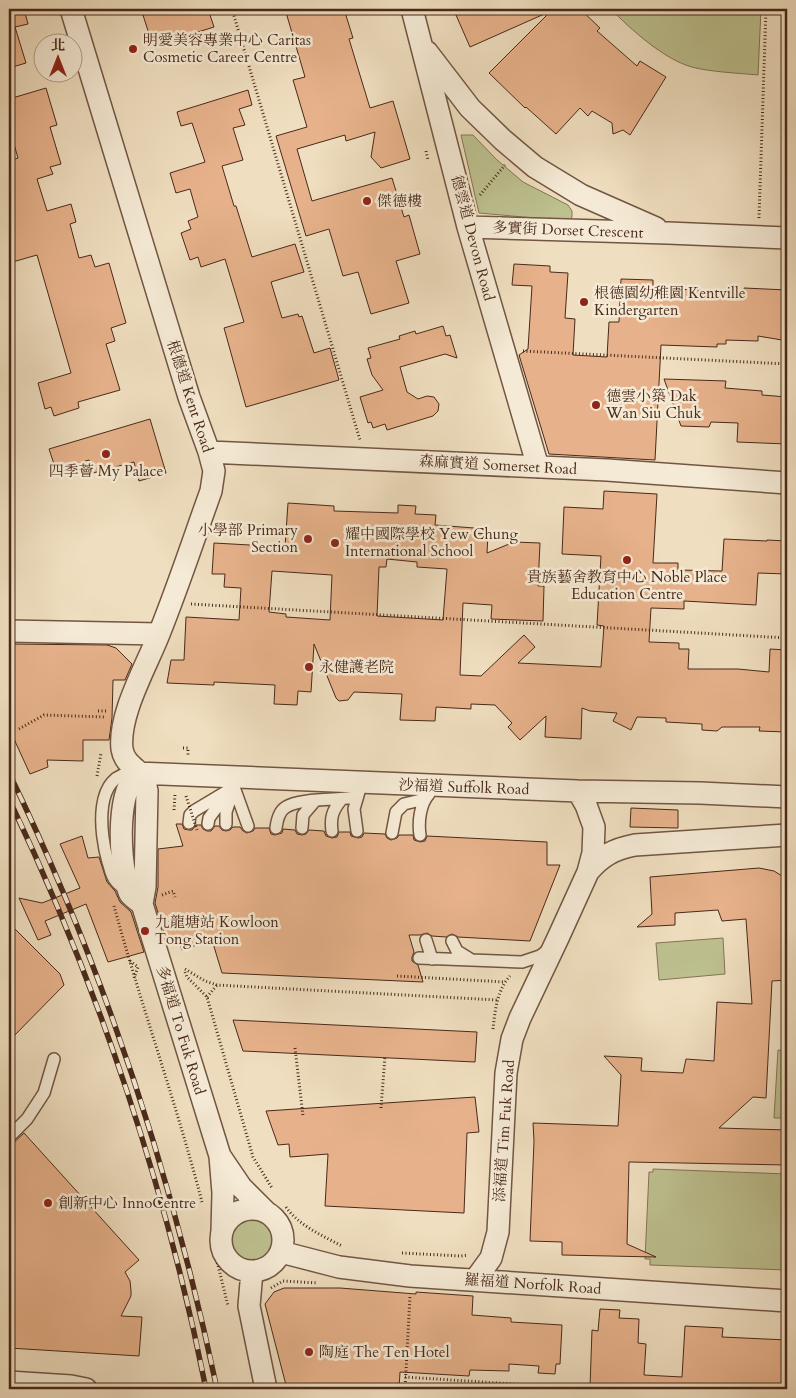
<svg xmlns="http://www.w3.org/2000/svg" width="796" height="1398" viewBox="0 0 796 1398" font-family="Cardo,'Noto Serif TC',serif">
<rect width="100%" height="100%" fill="#efdebf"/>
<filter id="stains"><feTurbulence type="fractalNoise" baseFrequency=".004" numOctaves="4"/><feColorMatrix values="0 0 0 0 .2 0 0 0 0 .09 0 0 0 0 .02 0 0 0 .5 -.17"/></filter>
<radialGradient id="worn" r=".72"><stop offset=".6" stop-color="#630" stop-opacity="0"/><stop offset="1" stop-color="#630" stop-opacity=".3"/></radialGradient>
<path fill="#bdc08f" stroke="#837454" d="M611 9H761L758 75C738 73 710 72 692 67 665 60 630 29 611 9Z
M461 135H473L496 159 523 182 568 205 572 211V217L568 221 479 213Z
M723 938 725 974 659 980 656 943Z
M778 1050 787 1051V1118H774Z
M653 1169 787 1174V1270L650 1265V1259H645L649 1172H653Z
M228 1240a23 23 0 1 1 46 0a23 23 0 1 1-46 0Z"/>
<path fill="#e7b28b" stroke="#49291a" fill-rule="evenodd" d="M9 9H24L28 24 15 27 26 63 9 68Z
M141 9H208L214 27 153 46Z
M285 9H344L353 38 349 39 370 108 393 101 410 159 381 168 371 157 375 132 346 141 345 135 297 149 312 201 392 178 404 217 409 215 420 254 396 261 409 303 371 314 358 272 343 276 329 229 306 236 276 136 307 127 293 80 305 77Z
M470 9H580L600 28 597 31 637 66 640 61 666 77 630 135 623 130 613 134 612 123 592 111 588 116 580 108 556 134 526 107 525 108 489 73 551 11 470 47 456 15Z
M46 88 57 125 50 127 61 164 50 167 53 174 37 179 47 211 71 204 76 222 70 224 79 258 91 255 95 267 109 263 126 323 111 328 115 341 106 344 120 390 78 402 79 408 54 416 51 407 45 409 38 383 71 373 37 255 9 263V161L18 158 9 127V99Z
M248 90 252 105 239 109 245 125 233 128 243 160 222 166 234 206H236L252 257 295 244 304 272 271 282 282 318 298 314 299 317 302 316 314 353 330 348 339 380 246 407 224 328 244 322 225 259 201 267 198 257 190 260 181 233 191 229 188 221 198 217 190 189 176 193 170 173 205 162 192 123 181 126 177 112Z
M514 264 550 266V272L568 273 565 318 575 319 573 355 607 357 609 322H619L621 279 653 280V288L744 292V288L787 290V333L782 340 758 336V341L726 340V344H717V347L661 345 655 460 549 454 519 355 528 349 532 286 512 285Z
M443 326 446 336 450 335 457 358 445 354 400 367 407 392 418 399 427 396 434 397 439 404 438 411 433 416 387 430 385 424 373 428 371 422 368 423 360 397 383 390 372 375 367 359 371 358 368 348 400 339 399 336 415 331 416 334Z
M664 379 726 381 725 388 762 391V395L787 397V444L737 442 738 423 711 422 709 427 681 426Z
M150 419 166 473 139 481 134 462 93 473 89 460 56 470 49 449Z
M604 491 657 494 653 563H678V570L722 571 724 539 767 541V540L787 541V574L758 573 756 605 684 601V609L651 608 649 642 679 643V649H689L688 669H738L769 672 770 649 787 650 786 732 759 731 760 727H722L717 731 702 730V724L666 722V718L637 717 631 730 613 721 617 713 590 711 582 708 581 739 545 737 546 716 520 740 508 727 512 723 495 705 471 704V709L436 707 435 721 400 720 402 694 354 692 348 700 339 701 336 698 314 644 311 692 298 691 297 705 274 704 275 685 214 682V685L167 683 171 660H184L186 617 239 620 241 588 224 587 225 574H212L214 543 285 547 288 503 334 506V511L398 513V505L416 506 415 514 436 515 435 525 474 528V533L488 534 487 553 514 542 540 543 538 586H544L543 621 491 619 492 605 463 603 460 675 481 676 524 635 535 647 518 663 601 667 604 626 597 625 601 556 562 554 564 507 603 509ZM387 559 417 562V567L447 569 443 620 377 616 379 567H386ZM272 571 332 575 330 620 286 617V614L269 612Z
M9 644 107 645 116 648 132 664 125 680H113L112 718 109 740H83V761L47 760 48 767 30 774 14 739H9Z
M631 808 678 810V828L630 827Z
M176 824H182L184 829 189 830H192L196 825H201L203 829 207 831H211L215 826H219L222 830 226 831 230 830 233 827H240L243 831 247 833 253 831 255 828H269L271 834 275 835 282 833 283 829 295 830 297 834 302 835 306 834 309 830 324 831 326 836 332 838 337 837 339 832H350L351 836 358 838 362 837 364 833 385 834 387 838 391 840 397 838 399 835H413L414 840 420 842 425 841 427 836 547 842V865H560L530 941 458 937 452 934 446 937 432 936 427 933 420 935H409L414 952 412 957V961L418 965 423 982 222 973 212 940 182 950 179 942 168 945 155 903 158 887V849L183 846Z
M82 836 88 858 99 857 107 882 115 891 120 902 131 912 144 952 108 962 86 904 45 921 51 935 38 940 19 898 42 903 80 888 60 844Z
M759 868 774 871 787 879V980L772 981 766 1098 753 1097 719 1128 787 1130V1165L629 1162 627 1244 656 1257 562 1255V1242L530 1241 534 1141 533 1123 618 1126 621 1075 604 1056 642 1058 641 1071 683 1073 686 1059 714 1061 717 1002 752 1004 746 919 722 921 718 910 675 913V925L637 927 652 914 650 877Z
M9 923 60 974 64 985 9 1041Z
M233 1020 477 1032 475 1062 243 1051Z
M475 1097 479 1132 467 1133 464 1213 325 1206 328 1154 290 1157 289 1144 278 1145 266 1111Z
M24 1133 139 1260 125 1272 130 1281 131 1291V1296L121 1316 142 1317 139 1356 9 1348V1147Z
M284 1288H340L416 1294V1292L473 1296 472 1315 511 1318V1322L562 1325 560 1364H556L555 1374 538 1373 539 1366 509 1364V1371L470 1370 469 1376 400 1372 399 1389H287L265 1304 274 1292Z
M600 1309 620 1310 619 1318 639 1319 638 1343 646 1344 644 1375 682 1377 685 1326 723 1328 722 1337 787 1340V1387L720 1384V1386L686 1384V1389H635L590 1387 592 1330 598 1331Z"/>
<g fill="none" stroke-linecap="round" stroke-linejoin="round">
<defs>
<path id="service" d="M234 780V787L248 826
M189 823 190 815 194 811 234 787
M208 824 209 818 226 795
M226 824V812L233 791
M276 828C277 820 279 811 286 807 299 798 339 800 356 797
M302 828 303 815 315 801
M332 831C330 817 333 810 341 800
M357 831 354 809 359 792
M392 833 396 812 404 804 425 799
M420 835C418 822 420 804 429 794
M126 890C123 887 117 884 115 880 111 876 110 867 108 862 100 835 92 771 136 773
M426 940 432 959
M452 941 457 951 470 959
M419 958 522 962 540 956 549 949
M9 1137 27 1119 44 1093 54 1059"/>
<path id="minor" d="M71 9 189 397 209 452 214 471 211 491C194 538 178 587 159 634 146 667 118 715 122 749 124 761 132 766 140 773 144 778 146 784 147 791L145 887 142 904 220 1156 223 1193 222 1231
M412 9 468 227 538 467
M427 52 470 108 503 140 535 167 581 195 656 228
M468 227 668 233 787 238
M209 452 607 470 787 483
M9 631 159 634
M588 872C601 856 614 849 635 845L787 835
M142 904C138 901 133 898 130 894 127 889 126 881 125 875 120 849 117 794 137 773L578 791 700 793 787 797
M220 1156 241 1187 266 1212
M221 1240a31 31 0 1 1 62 0a31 31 0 1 1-62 0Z
M281 1252 339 1267 410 1276 787 1301
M252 1271 249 1306 266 1389
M475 1280 491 1258 498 1232 506 1073 512 1039 520 1018 558 938 588 872 593 853 594 827 586 805 578 791
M9 1382 71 1386 86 1389"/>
</defs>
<use href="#service" stroke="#725643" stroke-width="14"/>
<use href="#minor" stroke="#725643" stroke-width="24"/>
<path stroke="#49291a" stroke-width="3" stroke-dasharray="1 2.5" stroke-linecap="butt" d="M232 9 360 440
M426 151 428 160
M480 195 505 165
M759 218 766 9
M523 351 787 364
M191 604 787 638
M98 711H107
M19 729 44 715 105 717
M183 748H188V756
M97 776 101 753
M174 810 175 794
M162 895 173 891 175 897
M114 906C141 1005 176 1102 202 1202
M130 961 138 967 134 978
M185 969 205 981 217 985 497 1000
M185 972 187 977 207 997 253 1157 272 1188
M397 976 505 982
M207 997 217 985
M493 1029C495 1011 497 990 510 976
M295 1048 303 1116
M381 1108 385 1056
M286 1207C298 1225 323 1236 342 1246
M214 1249 228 1306
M402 1253 461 1256 468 1255
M271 1288 283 1281 318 1283
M405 1377 591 1389
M405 1389 410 1296"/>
<use href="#service" stroke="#f5ead5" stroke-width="11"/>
<use href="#minor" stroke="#f5ead5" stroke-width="21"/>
<defs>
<path id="rail" d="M9 773C104 968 172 1176 217 1389
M9 799C98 985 166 1187 206 1389"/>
</defs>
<use href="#rail" stroke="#49291a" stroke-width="5.5"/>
<use href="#rail" stroke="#f5ead5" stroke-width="4" stroke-dasharray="11" stroke-linecap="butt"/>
<path stroke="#49291a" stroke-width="3" stroke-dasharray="1 2.5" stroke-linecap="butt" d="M186 796 197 830"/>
</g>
<g fill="#8f2418" stroke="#f5ead5" stroke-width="2">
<circle cx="133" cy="49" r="5"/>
<circle cx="367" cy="201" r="5"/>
<circle cx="584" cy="302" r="5"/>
<circle cx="596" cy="405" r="5"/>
<circle cx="106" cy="454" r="5"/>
<circle cx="308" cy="539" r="5"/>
<circle cx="335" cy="543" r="5"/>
<circle cx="627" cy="560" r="5"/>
<circle cx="309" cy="667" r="5"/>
<circle cx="145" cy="931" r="5"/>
<circle cx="48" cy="1203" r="5"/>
<circle cx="309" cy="1352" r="5"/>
</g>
<g text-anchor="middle" stroke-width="5" stroke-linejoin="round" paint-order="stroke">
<g font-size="15" fill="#49291a" stroke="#f5ead5" text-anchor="start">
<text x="143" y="45">明愛美容專業中心 Caritas<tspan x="143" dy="17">Cosmetic Career Centre</tspan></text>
<text x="377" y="206">傑德樓</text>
<text x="594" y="298">根德園幼稚園 Kentville<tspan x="594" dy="17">Kindergarten</tspan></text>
<text x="606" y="401">德雲小築 Dak<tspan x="606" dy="17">Wan Siu Chuk</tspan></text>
<text x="106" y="476" text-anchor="middle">四季薈 My Palace</text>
<text x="298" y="535" text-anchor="end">小學部 Primary<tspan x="298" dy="17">Section</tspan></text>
<text x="345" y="539">耀中國際學校 Yew Chung<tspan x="345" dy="17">International School</tspan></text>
<text x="627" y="582" text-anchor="middle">貴族藝舍教育中心 Noble Place<tspan x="627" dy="17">Education Centre</tspan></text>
<text x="319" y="672">永健護老院</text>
<text x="155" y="927">九龍塘站 Kowloon<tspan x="155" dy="17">Tong Station</tspan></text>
<text x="58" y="1208">創新中心 InnoCentre</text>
<text x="319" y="1357">陶庭 The Ten Hotel</text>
</g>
<g font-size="15" fill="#49291a" stroke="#f5ead5">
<text transform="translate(568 230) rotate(2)" y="5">多實街 Dorset Crescent</text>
<text transform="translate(473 238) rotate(75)" y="5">德雲道 Devon Road</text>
<text transform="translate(190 396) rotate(72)" y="5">根德道 Kent Road</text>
<text transform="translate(498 465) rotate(3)" y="5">森麻實道 Somerset Road</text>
<text transform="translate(464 787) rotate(2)" y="5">沙福道 Suffolk Road</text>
<text transform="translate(181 1030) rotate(73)" y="5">多福道 To Fuk Road</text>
<text transform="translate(504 1131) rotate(-86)" y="5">添福道 Tim Fuk Road</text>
<text transform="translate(533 1284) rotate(4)" y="5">羅福道 Norfolk Road</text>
</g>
</g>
<rect width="796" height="1398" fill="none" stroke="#efdebf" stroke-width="30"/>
<rect x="10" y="10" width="776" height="1378" fill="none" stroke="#49291a" stroke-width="2.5"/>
<rect x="15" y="15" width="766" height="1368" fill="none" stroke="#49291a"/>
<g transform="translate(58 58)"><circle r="24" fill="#f5ead5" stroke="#b09d8a"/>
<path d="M0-4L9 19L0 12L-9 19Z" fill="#8f2418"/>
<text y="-8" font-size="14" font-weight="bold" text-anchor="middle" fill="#49291a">北</text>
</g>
<rect width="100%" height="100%" filter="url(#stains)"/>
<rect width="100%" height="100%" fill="url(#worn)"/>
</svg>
